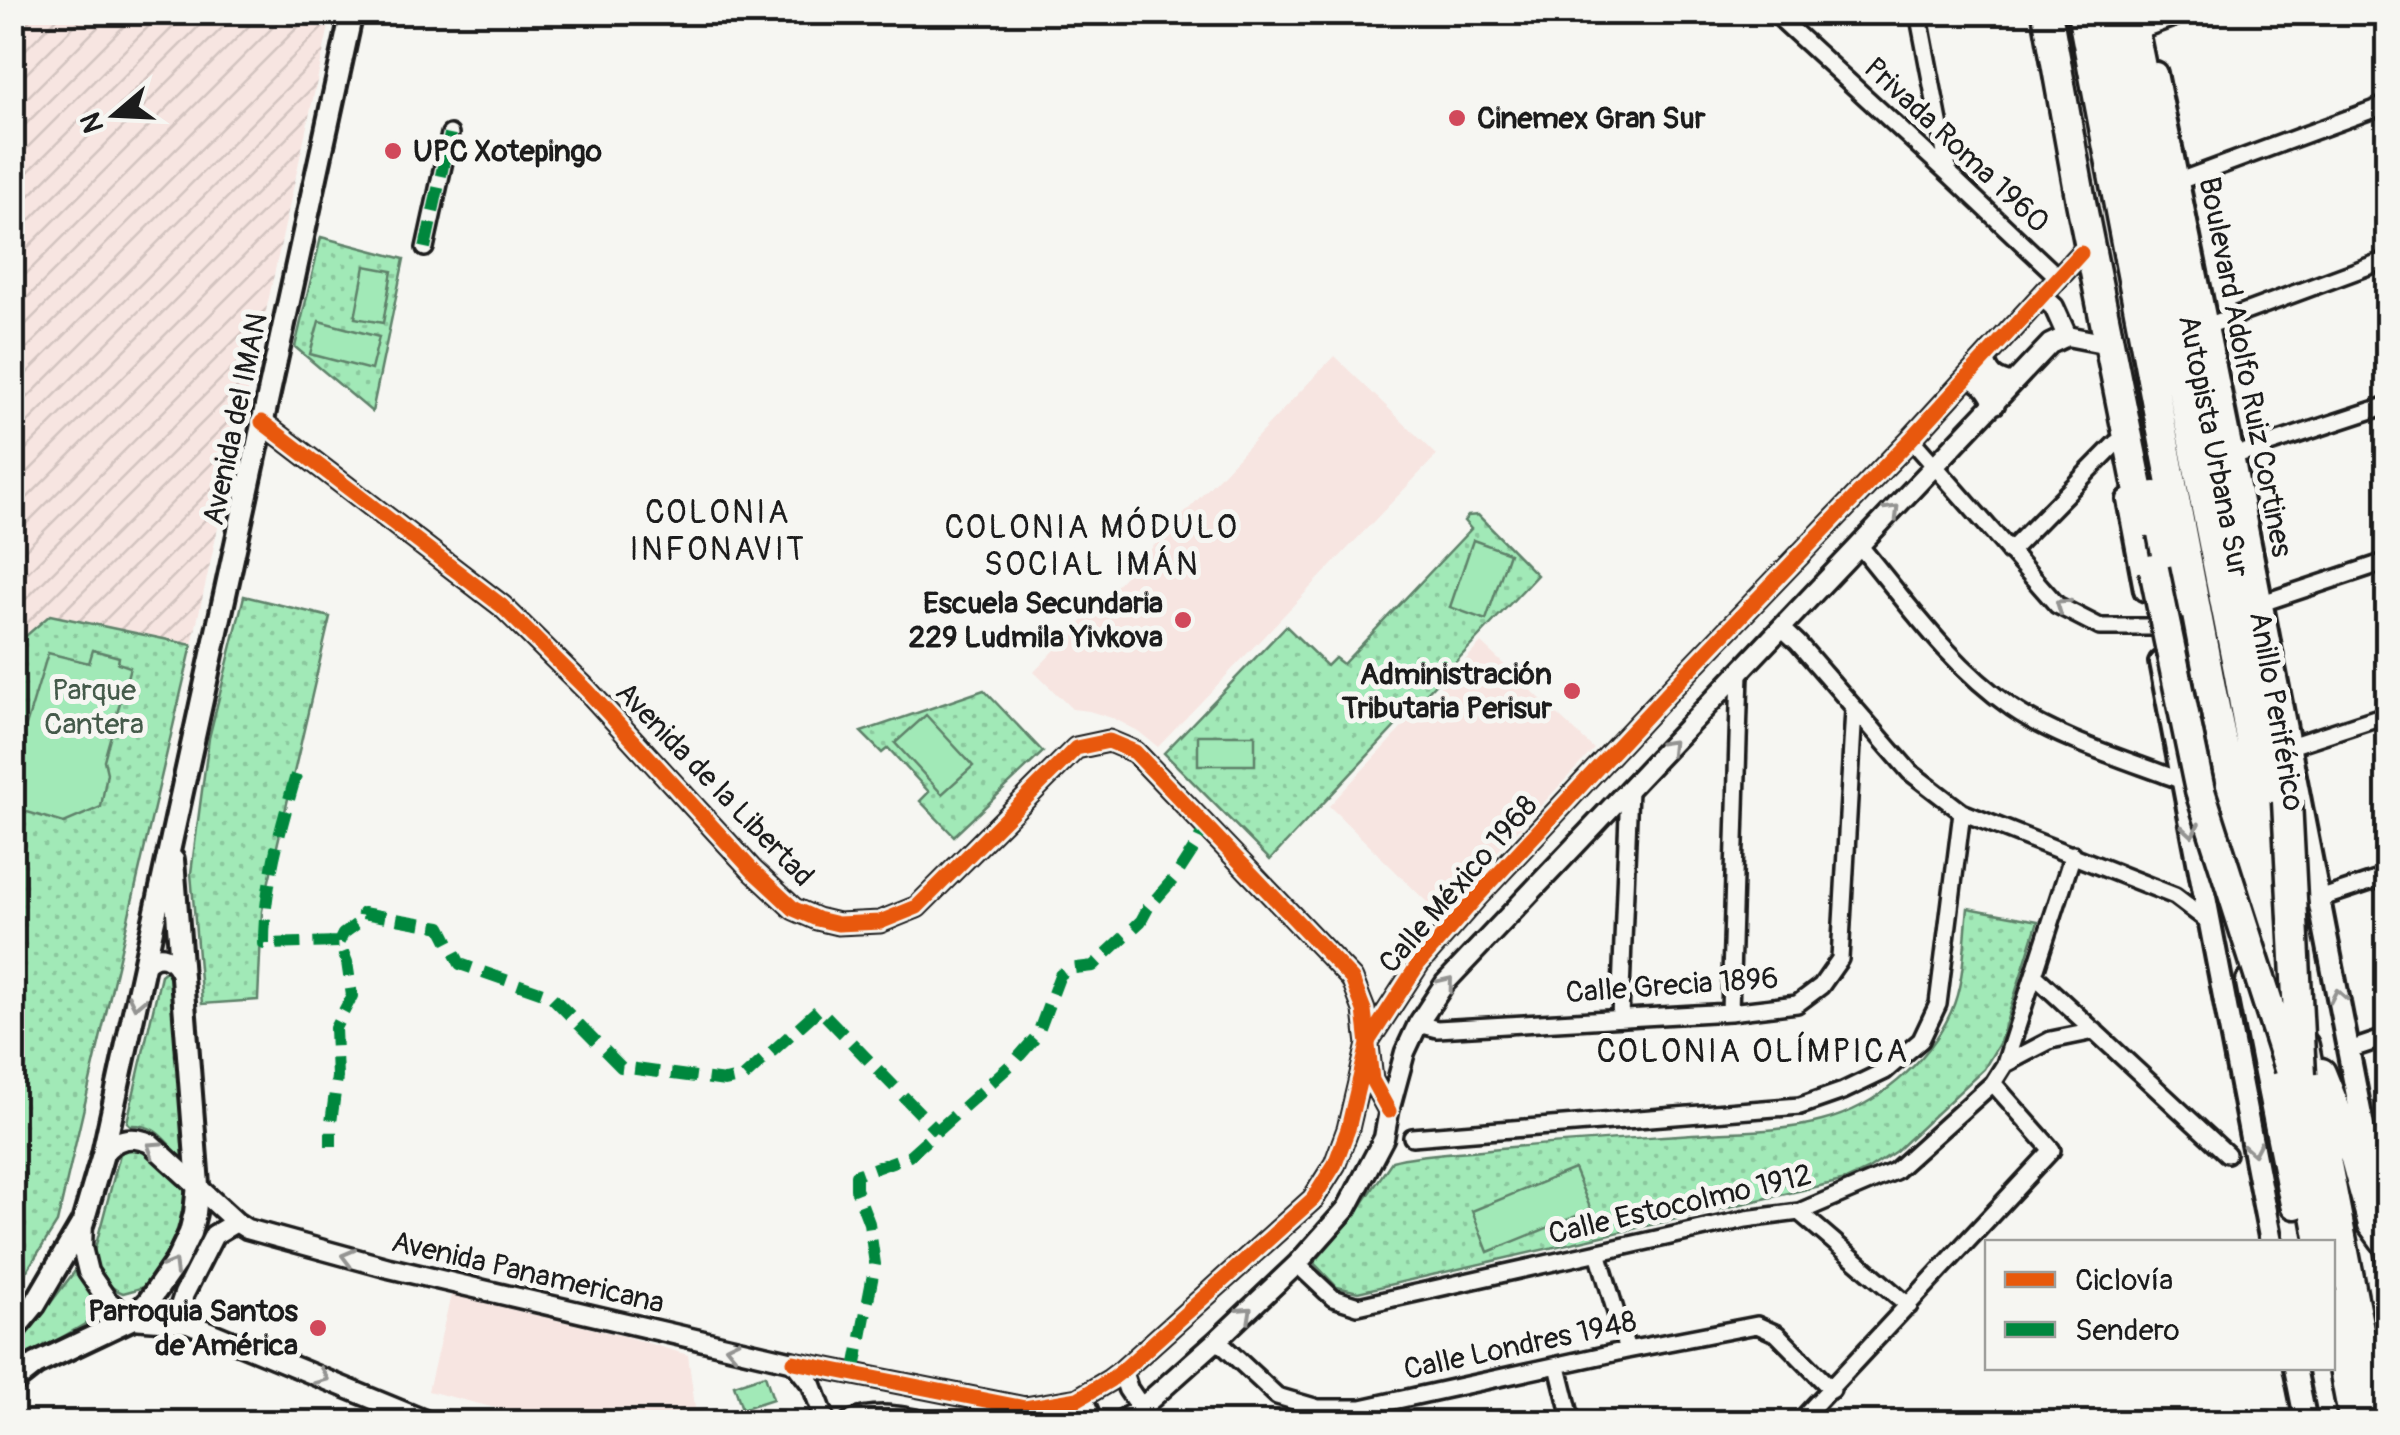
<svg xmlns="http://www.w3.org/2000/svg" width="2400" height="1435" viewBox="0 0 2400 1435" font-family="Pangolin,sans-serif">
<defs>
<pattern id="industrial-furrows" width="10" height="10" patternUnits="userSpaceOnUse" patternTransform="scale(2.5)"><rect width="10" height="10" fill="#f7e5e1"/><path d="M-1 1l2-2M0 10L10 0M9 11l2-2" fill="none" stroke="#d3c4c0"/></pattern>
<pattern id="grass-dots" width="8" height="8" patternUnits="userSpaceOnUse" patternTransform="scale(2.5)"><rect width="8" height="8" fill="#a1e9b7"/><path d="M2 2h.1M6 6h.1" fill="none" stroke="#8ac79d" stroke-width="1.8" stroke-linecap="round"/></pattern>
</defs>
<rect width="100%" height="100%" fill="#f6f6f2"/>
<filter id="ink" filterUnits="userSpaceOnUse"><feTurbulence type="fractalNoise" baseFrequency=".01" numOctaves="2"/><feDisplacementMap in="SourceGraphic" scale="20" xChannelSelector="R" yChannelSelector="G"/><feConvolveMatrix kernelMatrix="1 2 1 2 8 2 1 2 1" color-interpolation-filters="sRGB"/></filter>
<g filter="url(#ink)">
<path fill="#f7e5e1" d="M1334 356 1437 455 1158 747 1138 731 1115 719 1089 711 1072 709 1034 672Z
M1481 643 1594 749 1439 914 1329 806Z
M451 1295 624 1336 688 1355 697 1422H512L511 1412 428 1391Z"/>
<path fill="url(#industrial-furrows)" d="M13 13H332L192 645 50 615 13 647Z"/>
<path fill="url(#grass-dots)" stroke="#5e826a" stroke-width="2.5" d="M321 237 404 259 372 412 295 347Z
M1478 515 1537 575 1270 860 1164 753 1286 626 1327 666 1335 658 1343 664 1471 529 1464 521 1468 516Z
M244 596 330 617 262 911 258 1000 202 1004 191 873 209 738Z
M50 615 192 645 57 1223 14 1291 13 647Z
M984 690 1043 752 954 836 920 801 929 792 888 748 882 753 861 732Z
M1968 908 2038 921 2000 1042 1984 1069 1896 1151 1867 1170 1846 1180 1358 1292 1337 1287 1314 1263 1354 1216 1392 1161C1423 1153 1457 1153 1490 1149 1563 1142 1636 1138 1709 1133 1746 1131 1785 1131 1822 1121 1876 1107 1928 1063 1951 1012 1965 981 1964 941 1968 908Z
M167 970 174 979 185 1160C165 1144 160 1124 130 1125L127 1122 161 975Z
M139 1147 184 1189 185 1196C181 1219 168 1273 146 1285 140 1289 130 1291 123 1293 105 1286 92 1272 94 1252L120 1154 128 1148Z
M78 1267 104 1313 52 1343 13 1370V1352Z"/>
<path fill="#a1e9b7" stroke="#5e826a" stroke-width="2.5" d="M365 266 392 271 383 323 355 318Z
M319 321 379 337 371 370 310 354Z
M1473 540 1509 553 1486 620 1450 607Z
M93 650 119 657 118 663 130 667 104 760 107 773 101 807 64 823 17 809 13 769 48 653 89 663Z
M926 715 973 766 942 794 895 743Z
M1198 735H1255V765H1198Z
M1574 1169 1591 1210 1488 1252 1472 1211Z
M765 1375 773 1399 742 1409 734 1385Z"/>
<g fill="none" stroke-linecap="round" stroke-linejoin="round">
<defs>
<path id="minor" d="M1773 12 1949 174 2058 277
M1918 12 1949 174
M2146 28 2190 12
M2179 181 2388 104
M425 248 450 134
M2207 326 2388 259
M1911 439 2057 605 2100 627H2153
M2233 456 2388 405
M1859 545C1907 603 1950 665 2012 708 2057 739 2130 761 2182 781
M2009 552 2116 443
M2262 603 2388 561
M1781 627 1798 643 1910 772 1962 812 2175 896 2208 921
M2290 746 2388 714
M2319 899 2388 876
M2034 975 2227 1154
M1730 1012 1740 672
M1620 1017 1629 789
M1418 1024 1437 1029 1730 1012 1797 1004 1821 986 1840 959 1854 709
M2349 1050 2388 1037
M2005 1064 2051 1040 2095 1031
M1412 1137 1800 1106 1843 1091 1885 1071 1921 1040 1938 1004 1962 812
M1799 1212 1909 1306
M1598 1252 1627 1350
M1297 1264 1333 1298 1358 1306 1746 1219 1799 1212 1895 1171 1993 1083 2005 1064 2073 854
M1217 1340 1277 1396 1318 1408H1361L1627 1350 1757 1325 1777 1334 1832 1390
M1558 1366 1572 1422
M1141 1408 1154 1422
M1799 1422 2052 1150 1993 1083"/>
<path id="tertiary" d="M2042 296 2054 307 2067 336
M1985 359C1989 376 1995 379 2012 384
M1968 377C1983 382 1988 390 1995 404
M262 422 502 606 587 690 753 871 794 909 817 919 838 924 880 922 917 907 1076 748 1109 741 1135 752 1352 979 1364 1010 1372 1080 1389 1111
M144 965C159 949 174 957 181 975
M103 1154C116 1138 131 1135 150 1143L236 1222 247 1229 389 1268 794 1362 812 1385 826 1422
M83 1223 82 1247 88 1272 108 1301 131 1319 188 1323 429 1422
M188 1323 181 1312 180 1306 184 1294 214 1235 236 1222
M794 1362 1025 1408 1078 1399 1110 1380 1122 1371 1313 1199 1335 1164 1348 1129 1369 1040 1419 963 1475 899 1672 688 1911 439 2081 253
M1122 1371 1128 1389 1141 1408
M1078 1399 1086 1406 1093 1422
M849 1422C876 1411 900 1416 928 1422
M1119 1422 1141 1408 1217 1340 1297 1264 1347 1208 1384 1138 1389 1111 1405 1052 1418 1024 1445 983 2050 344 2067 336 2098 342"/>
<path id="secondary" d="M2156 73 2233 456 2375 1188
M2128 500 2145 590
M2160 662 2271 1242
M2382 1226 2388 1264
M12 1332 35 1304 83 1222 103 1154 352 12
M2295 1368 2306 1422
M12 1383 36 1364 131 1319 148 1302 176 1262 190 1233 195 1213 198 1185 173 860"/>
<path id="motorway" d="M2047 12 2081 202 2145 522
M2082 12 2212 693 2263 943
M2108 12 2239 675 2284 935
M2130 12 2287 801
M2155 496 2176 606
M2271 918 2289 1013
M2251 982 2295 1204
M2304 1046 2377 1422
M2285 1049 2321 1242
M2321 1073 2354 1155 2373 1224 2384 1239
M2332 1304 2354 1422"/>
</defs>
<use href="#minor" stroke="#1c1c1c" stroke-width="22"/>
<use href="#tertiary" stroke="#1c1c1c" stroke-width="25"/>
<use href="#secondary" stroke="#1c1c1c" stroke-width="28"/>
<use href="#motorway" stroke="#1c1c1c" stroke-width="35"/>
<use href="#minor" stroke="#f6f6f2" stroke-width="15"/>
<use href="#tertiary" stroke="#f6f6f2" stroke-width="18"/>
<use href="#secondary" stroke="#f6f6f2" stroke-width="20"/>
<use href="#motorway" stroke="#f6f6f2" stroke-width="28"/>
<defs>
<path id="motorway-bridge" d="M2154 569 2200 791 2289 1069
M2287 801 2301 1075"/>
</defs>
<use href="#motorway-bridge" stroke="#1c1c1c" stroke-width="35" stroke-linecap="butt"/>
<use href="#motorway-bridge" stroke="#f6f6f2" stroke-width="28"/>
<path stroke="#00873e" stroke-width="12" stroke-dasharray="25 12" stroke-linecap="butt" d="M425 248 450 134
M296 775C280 830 264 886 264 944L339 942 347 962 352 996 335 1028 337 1077 331 1123V1146
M339 942 343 934 362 920 363 913 441 927 460 964 551 996 621 1067 725 1081 744 1077 819 1009 937 1131
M854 1374 875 1264 869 1223 856 1189V1175L909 1156 1015 1061 1037 1036 1060 975 1068 969 1093 966 1141 921 1148 908 1176 876 1198 842 1206 825
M916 1422 917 1420"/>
<defs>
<path id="cycleway" d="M262 422 502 606 587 690 753 871 794 909 817 919 838 924 880 922 917 907 1076 748 1109 741 1135 752 1352 979 1364 1010 1372 1080 1389 1111
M794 1362 1025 1408 1078 1399 1110 1380 1122 1371 1313 1199 1335 1164 1348 1129 1369 1040 1419 963 1475 899 1672 688 1911 439 2081 253"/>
</defs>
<use href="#cycleway" stroke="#f6f6f2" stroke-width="21"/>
<use href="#cycleway" stroke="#e8590c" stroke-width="15"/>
</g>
<defs><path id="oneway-chevron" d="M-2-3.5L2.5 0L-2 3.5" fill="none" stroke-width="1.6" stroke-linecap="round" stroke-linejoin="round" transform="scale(2.5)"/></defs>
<g stroke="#949492">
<use href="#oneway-chevron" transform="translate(1893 511) rotate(-45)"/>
<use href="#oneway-chevron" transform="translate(2062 605) rotate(-145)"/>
<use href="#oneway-chevron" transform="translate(1669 746) rotate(-46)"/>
<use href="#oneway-chevron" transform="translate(2191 830) rotate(80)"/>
<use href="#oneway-chevron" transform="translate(1447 983) rotate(-51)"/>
<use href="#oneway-chevron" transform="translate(2338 996) rotate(-101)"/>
<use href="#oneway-chevron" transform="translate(136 1002) rotate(102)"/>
<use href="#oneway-chevron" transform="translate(153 1148) rotate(-147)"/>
<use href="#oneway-chevron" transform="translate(2253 1149) rotate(79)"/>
<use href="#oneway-chevron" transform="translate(348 1257) rotate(-165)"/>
<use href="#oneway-chevron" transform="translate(172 1266) rotate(-59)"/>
<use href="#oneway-chevron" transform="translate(1246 1313) rotate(-43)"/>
<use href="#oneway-chevron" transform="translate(732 1348) rotate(-168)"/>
<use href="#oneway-chevron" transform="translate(322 1377) rotate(22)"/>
</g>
</g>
<g fill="#d1495b" stroke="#f6f6f2" stroke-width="4">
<circle cx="1457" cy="118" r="10"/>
<circle cx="393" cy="151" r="10"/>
<circle cx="1183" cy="620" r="10"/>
<circle cx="1572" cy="691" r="10"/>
<circle cx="318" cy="1328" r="10"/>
</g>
<g text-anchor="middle" stroke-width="10" stroke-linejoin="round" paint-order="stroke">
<g font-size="30" font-weight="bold" fill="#1c1c1c" stroke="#f6f6f2" text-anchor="end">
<text x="1477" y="128" text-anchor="start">Cinemex Gran Sur</text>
<text x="413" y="161" text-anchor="start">UPC Xotepingo</text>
<text x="1163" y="613">Escuela Secundaria<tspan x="1163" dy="34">229 Ludmila Yivkova</tspan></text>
<text x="1552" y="684">Administración<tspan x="1552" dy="34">Tributaria Perisur</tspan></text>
<text x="298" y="1321">Parroquia Santos<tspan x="298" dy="34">de América</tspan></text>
</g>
<g font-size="30" fill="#1c1c1c" stroke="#f6f6f2">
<text transform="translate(1957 145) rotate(43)" y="10">Privada Roma 1960</text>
<text transform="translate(2246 367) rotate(79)" y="10">Boulevard Adolfo Ruiz Cortines</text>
<text transform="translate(235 419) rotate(-78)" y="10">Avenida del IMAN</text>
<text transform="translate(2214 446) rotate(79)" y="10">Autopista Urbana Sur</text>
<text transform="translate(2277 711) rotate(80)" y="10">Anillo Periférico</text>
<text transform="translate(715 784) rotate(46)" y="10">Avenida de la Libertad</text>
<text transform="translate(1458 884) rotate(-49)" y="10">Calle México 1968</text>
<text transform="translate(1672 985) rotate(-4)" y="10">Calle Grecia 1896</text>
<text transform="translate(1680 1204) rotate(-13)" y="10">Calle Estocolmo 1912</text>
<text transform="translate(528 1272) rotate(13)" y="10">Avenida Panamericana</text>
<text transform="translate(1520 1345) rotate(-12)" y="10">Calle Londres 1948</text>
</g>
<g font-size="30" fill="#445a4a" stroke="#f6f6f2">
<text x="94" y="700">Parque<tspan x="94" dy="34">Cantera</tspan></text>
</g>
<g font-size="32" letter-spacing="2.5" fill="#1c1c1c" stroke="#f6f6f2">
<text x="718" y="523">COLONIA<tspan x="718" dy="37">INFONAVIT</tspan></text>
<text x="1092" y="538">COLONIA MÓDULO<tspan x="1092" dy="37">SOCIAL IMÁN</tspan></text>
<text x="1753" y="1062">COLONIA OLÍMPICA</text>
</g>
</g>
<rect width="2400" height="1435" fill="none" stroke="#f6f6f2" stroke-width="50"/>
<rect x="25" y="25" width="2350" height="1385" fill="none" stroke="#1c1c1c" stroke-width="4" filter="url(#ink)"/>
<rect x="1985" y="1240" width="350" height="130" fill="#f6f6f2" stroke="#9f9f9c" stroke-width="2.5"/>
<rect x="2005" y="1272" width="50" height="15" fill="#e8590c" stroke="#9f9f9c" stroke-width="2.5"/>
<text x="2075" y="1290" font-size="30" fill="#1c1c1c">Ciclovía</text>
<rect x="2005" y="1322" width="50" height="15" fill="#00873e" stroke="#9f9f9c" stroke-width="2.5"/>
<text x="2075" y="1340" font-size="30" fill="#1c1c1c">Sendero</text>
<g transform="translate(115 115) rotate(251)" stroke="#f6f6f2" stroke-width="8" paint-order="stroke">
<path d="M0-8L18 38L0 25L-18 38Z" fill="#1c1c1c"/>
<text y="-15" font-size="28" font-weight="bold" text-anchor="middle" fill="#1c1c1c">N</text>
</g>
</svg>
